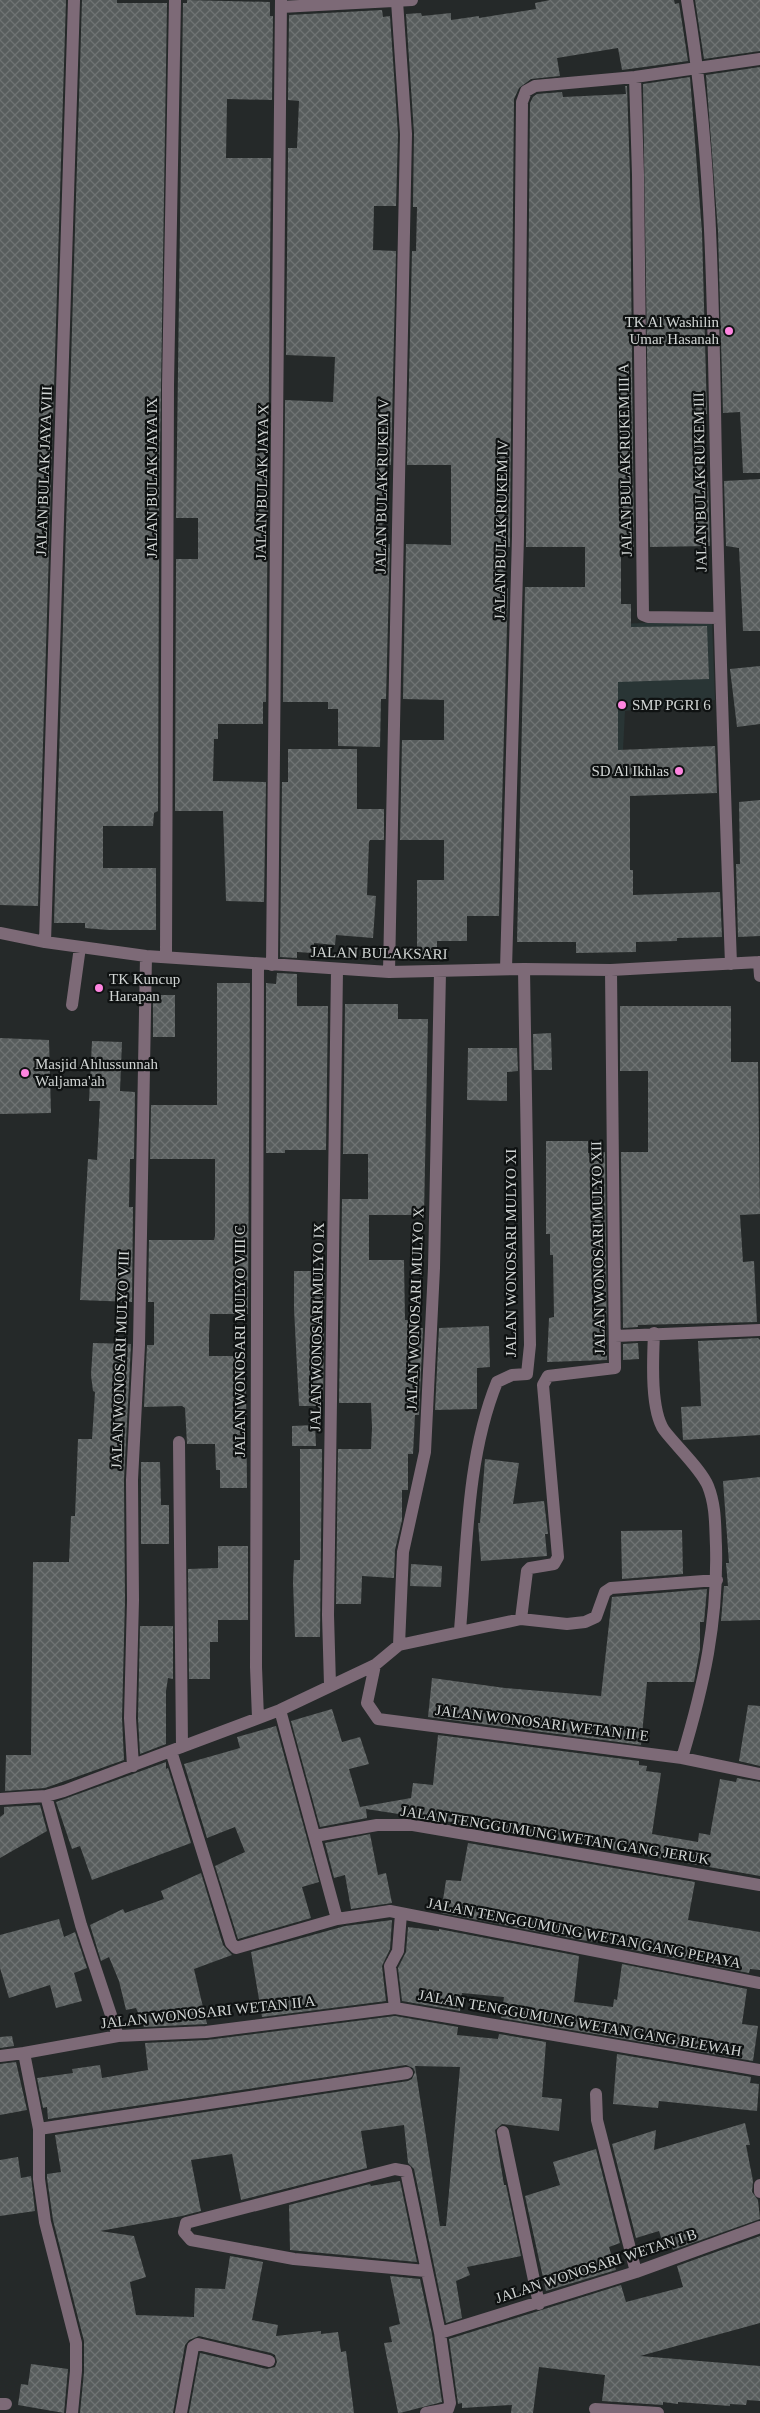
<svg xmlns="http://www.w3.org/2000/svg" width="760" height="2413" viewBox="0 0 760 2413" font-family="'Times New Roman',serif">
<defs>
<pattern id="building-cross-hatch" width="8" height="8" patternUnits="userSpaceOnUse" patternTransform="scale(1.25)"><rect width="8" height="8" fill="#585d5d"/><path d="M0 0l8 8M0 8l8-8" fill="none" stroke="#6f7373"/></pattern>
</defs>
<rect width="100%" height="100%" fill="#252929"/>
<path fill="#293535" d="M712 620 715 700 625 711 621 790 573 626Z"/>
<path fill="url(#building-cross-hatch)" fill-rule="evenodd" d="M0 0H66L38 906 0 905Z
M82 0H117V3H167L159 518H157L159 559 158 811 154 813 153 826H103V868H156V930H108L85 928V923H54Z
M187 0 270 2V16H273L272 100 227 99 226 158H271L266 702H263V724H218V739H214L213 781 266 782 264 902 226 901 223 811H175L176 559H198V518H176L183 3H187Z
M550 0H674L675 4 679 3 688 61 622 70 618 48 557 58 560 76 531 79 519 88 514 99 510 536V547H506L505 588H508L499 916H467V941H437V952H417V880H444V840H400L402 740H444V700L403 699 406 544 451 545V465H407L412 251H416L417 207H413L414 133 406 14 421 13 422 16 451 13V20L479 16V18L536 9 535 3Z
M695 0H760V51L704 59Z
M382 10 383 17 390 16 398 134 396 206H374L373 250 396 251 391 465H385L383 493 382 544H390L386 699H381L380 747 338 746V709H328V702H283L285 400 333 402 335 357 286 355 288 158V148H297L299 101 288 100 289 15Z
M760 67V473H743L740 412 723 413 718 231 706 75Z
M690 77 702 232 707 414H701L703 482H708L710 546 650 547 643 84Z
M625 86H627L630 175 634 547H621V604H631V627L707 626 709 679 618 682V750L715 746 717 793 630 796V870H633V895L720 892 722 937 677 938V941L636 942V952L576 953V942H517L525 587H585V547H526L530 103 533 97 537 94 562 92 563 97 626 94Z
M760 479V631H743L739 548 726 546 724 481Z
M760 666V724L737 727 730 669Z
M288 749H357V809H384V840H370L369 842 367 895 376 896 373 938 336 935 335 945 314 943 313 953 297 952V958L280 957 282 782H288Z
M760 800V936L738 937 736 864H740L739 802Z
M277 973 297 974V1006H328L326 1150H285V1153H266V983L276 984Z
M217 983H250L248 1314H210L209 1335V1356H240V1391H246L247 1488H220V1470H216L215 1444H187L185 1408 182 1406 144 1407 147 1345H154V1302H148L149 1240H214L215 1236V1159H150L151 1105H217Z
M153 995H175V1037H153Z
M345 1004H398V1019H428L424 1215H369V1260H404L405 1320H415V1328H423L419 1415H415L413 1454H408V1490H402V1520L395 1550 394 1578 362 1576 361 1604H336L338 1449H371L372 1428 371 1403H339L342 1199H368V1154H343Z
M620 1006H731V1062H758L760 1214 740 1215 743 1262 754 1261 757 1322 638 1325V1327L623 1328 621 1152H648V1071H620Z
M551 1033 552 1070H534L533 1034Z
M0 1038 49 1040 51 1113 0 1114Z
M92 1041 122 1042 120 1091 135 1092 134 1159H130L129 1207H133L132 1302 80 1300 88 1159 97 1160 100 1101H89Z
M468 1048H517L518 1071 507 1072V1101L467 1100Z
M546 1141H588V1153L605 1152 607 1360 547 1362 549 1318 554 1317 553 1255H550V1234H546Z
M294 1271H325L323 1406H299L294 1309Z
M489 1326 490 1367 477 1368V1409L435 1410 439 1328Z
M758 1338 760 1340V1435L683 1440 681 1407 701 1406 698 1341Z
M93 1343 131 1344 124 1480 125 1600 122 1718 124 1760 45 1788 5 1791 6 1755H31L33 1562H69L71 1516H75L78 1439H92L95 1392 93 1391 91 1375Z
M638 1343 639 1359 623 1360V1344Z
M315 1425 316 1446H292V1426Z
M300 1449H322L320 1637H295L293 1582 294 1560H300Z
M485 1459 519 1463 513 1504 544 1501 548 1534H545L547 1556 481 1561 478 1523H480Z
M141 1462H160L161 1505H169V1544H141Z
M760 1477V1620L721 1621 724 1586H728L726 1563H729L723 1481Z
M682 1530 683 1574 622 1579 621 1531Z
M218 1546H248V1620H218V1642H210V1679H189L188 1569 218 1568Z
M411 1564 442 1566 441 1587 410 1586Z
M707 1589 704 1622H700V1649L694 1682H647L641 1745 428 1717 432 1678 505 1688 601 1696 612 1597Z
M140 1626H173V1679L168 1678 166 1691V1744L140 1754 138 1718Z
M748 1705 760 1706V1766L739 1761Z
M332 1709 342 1742 360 1737 369 1764 349 1769 360 1807 411 1798 413 1783 433 1785 438 1735 639 1761V1765L647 1766 646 1771 661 1773 652 1834 698 1842 699 1833 710 1835 720 1779 736 1782 737 1778 760 1782V1876L471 1825 366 1809 367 1818 320 1827 291 1721Z
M276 1726 319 1882 302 1887 311 1918 238 1939 215 1866 245 1852 235 1827 207 1838 184 1764 240 1748 237 1737Z
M166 1762V1769L168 1768 191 1843 92 1880 80 1846 72 1849 56 1802Z
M40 1805 47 1831 0 1858V1817L4 1814V1807Z
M370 1834 378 1875 386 1873 392 1903 351 1909 345 1875 334 1878 325 1843Z
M468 1843 695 1882 688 1920 760 1932V1970L750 1969 749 1973 624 1948 625 1946 581 1940 441 1913 446 1880 461 1881Z
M201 1873 223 1945 232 1955 194 1969 207 2024 144 2027 136 2008 126 2010 119 1981 109 1957 101 1961 90 1925 123 1909 125 1913 164 1899 161 1891Z
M59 1919 64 1937 75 1932 87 1968 74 1973 82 2001 56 2008 50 1985 9 1998 0 1968V1935Z
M392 1920 390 1949 382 1966 386 2001 262 2017 251 1952 345 1926Z
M408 1927 439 1931V1929L579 1956 574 2002 613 2007 614 1999 617 2000 622 1964 747 1989 742 2024 758 2026 753 2061 501 2018 504 1997 462 1993 460 2011 402 2001 398 1968 406 1952Z
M395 2016 458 2027 457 2035 498 2039 499 2034 546 2042 542 2097 562 2099 559 2131 502 2124 495 2130 504 2185H506L521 2256 467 2267 470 2275 456 2281 462 2318 446 2323 414 2169 408 2163 404 2125 361 2131 367 2168 241 2200 232 2154 191 2160 201 2211 182 2216 100 2231 134 2236 146 2277 130 2282 136 2315 194 2317 195 2288 225 2289 230 2256 263 2262 252 2320 278 2325 276 2336 321 2331V2334L338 2332 341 2352 346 2351 354 2413H189L200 2353 267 2369 275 2367 277 2362 275 2355 271 2353 199 2336 189 2340 185 2345 173 2413H80L84 2372V2341L53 2220 47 2178V2174L61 2172 55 2135 408 2081 412 2079 415 2072 413 2068 406 2065 48 2119 47 2107 43 2108 37 2078 73 2073 72 2069 100 2065 102 2078 148 2070 145 2043 207 2040ZM415 2066 460 2067 446 2226H440Z
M12 2036 14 2046 0 2048V2037Z
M617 2054 751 2077 750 2083 759 2084 757 2111 659 2101 658 2108 613 2104Z
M16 2062 27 2110 0 2115V2064Z
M745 2123 750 2145H746L753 2181 752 2192 758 2200 760 2219 673 2250 671 2245 664 2247 659 2231 636 2238 612 2144 656 2130 654 2150Z
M596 2149 620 2243 609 2247 616 2270 546 2291 525 2196 560 2185 553 2162Z
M18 2157 21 2178 31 2176 35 2211 0 2216V2160Z
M400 2181 417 2262 290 2250 289 2205 370 2184 371 2186Z
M760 2236V2323L640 2356 760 2366V2401L747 2400 746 2405 730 2404V2406L678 2402V2404L663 2402V2405L602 2401 605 2375 539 2367 533 2413H511L512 2405 462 2408V2403L458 2404 449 2339 621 2285 626 2302 683 2287 677 2266Z
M390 2276 420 2279 432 2334 442 2402 400 2413H398L384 2343 392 2342 389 2327 400 2324Z
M31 2364 68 2369 64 2413 18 2405 21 2384 28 2385Z"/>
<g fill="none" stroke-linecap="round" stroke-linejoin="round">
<path stroke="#7d6a77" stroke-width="12" d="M687 0C713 153 713 310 716 464 719 631 725 798 731 964
M281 7 412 0
M635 77 638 175 643 615 648 617 719 618
M0 933 45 942 146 956 389 972 524 969 611 970 760 962
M45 942 74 0
M166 957 168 386 175 0
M759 962 760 976
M272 965 281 0
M506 969 518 536 522 102 526 91 535 86 635 77 760 59
M389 972 406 134 397 1
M72 1005 80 947
M654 1333C653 1358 650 1409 664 1430 676 1446 701 1469 708 1486 716 1506 715 1526 716 1546 718 1622 704 1685 682 1758
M615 1336 760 1330
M179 1442 182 1747
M521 1619 527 1571 530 1568 554 1564 558 1557 543 1385 548 1376 615 1368 611 970
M460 1630C467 1550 466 1458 497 1382L512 1375 527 1374 530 1345 524 969
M399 1645 403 1552 425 1452 434 1268 440 972
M375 1665 367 1703 378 1719 682 1758 760 1774
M330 1685 328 1615 337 970
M280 1710 337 1919
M258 1718 256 1667 258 964
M171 1751 231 1943 236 1948 337 1919 390 1911 760 1983
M133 1766 130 1718 133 1600 132 1480 139 1345 146 956
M46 1796 81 1925 118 2036
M0 1799 46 1796 64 1791 280 1710 375 1665 399 1645 521 1619 567 1624 585 1622 596 1617 605 1592 611 1588 717 1580
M315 1836 377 1825H413L760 1885
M395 2008 390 1966 398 1951 401 1914
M24 2053 118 2036 206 2032 395 2008 760 2070
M0 2056 24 2053 39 2129V2179L45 2222 76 2343V2371L72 2413
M596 2094 597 2120 636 2272
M39 2129 407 2073
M503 2132 539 2304
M760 2185V2192
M426 2271 294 2259 191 2240 184 2232 186 2223 395 2169 406 2171 440 2333
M0 2404H6
M595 2409 658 2413
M181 2413 193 2347 198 2344 269 2361
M426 2413 448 2409 450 2403 440 2333 636 2272 760 2227"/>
</g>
<g fill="#fe85e0" stroke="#0f1212" stroke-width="2">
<circle cx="729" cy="331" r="5"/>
<circle cx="622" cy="705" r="5"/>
<circle cx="679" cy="771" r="5"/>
<circle cx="99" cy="988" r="5"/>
<circle cx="25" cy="1073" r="5"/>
</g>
<g text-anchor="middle" stroke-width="4.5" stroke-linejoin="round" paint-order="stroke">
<g font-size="15" fill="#d1d5d4" stroke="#0f1212" text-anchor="start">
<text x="719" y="327" text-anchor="end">TK Al Washilin<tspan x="719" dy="17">Umar Hasanah</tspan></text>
<text x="632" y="710">SMP PGRI 6</text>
<text x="669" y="776" text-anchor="end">SD Al Ikhlas</text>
<text x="109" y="984">TK Kuncup<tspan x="109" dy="17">Harapan</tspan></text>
<text x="35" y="1069">Masjid Ahlussunnah<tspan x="35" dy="17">Waljama'ah</tspan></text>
</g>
<g font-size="15" fill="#d1d5d4" stroke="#0f1212">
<text transform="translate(625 460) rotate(-91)" y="5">JALAN BULAK RUKEM III A</text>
<text transform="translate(44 471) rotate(-88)" y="5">JALAN BULAK JAYA VIII</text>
<text transform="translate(152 478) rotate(-90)" y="5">JALAN BULAK JAYA IX</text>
<text transform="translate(262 482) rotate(-89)" y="5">JALAN BULAK JAYA X</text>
<text transform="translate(700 482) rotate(-91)" y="5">JALAN BULAK RUKEM III</text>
<text transform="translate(382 486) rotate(-89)" y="5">JALAN BULAK RUKEM V</text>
<text transform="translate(501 530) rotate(-89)" y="5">JALAN BULAK RUKEM IV</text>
<text transform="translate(379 953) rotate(1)" y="5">JALAN BULAKSARI</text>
<text transform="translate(598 1248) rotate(-91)" y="5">JALAN WONOSARI MULYO XII</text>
<text transform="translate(511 1253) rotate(-90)" y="5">JALAN WONOSARI MULYO XI</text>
<text transform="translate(415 1309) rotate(-88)" y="5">JALAN WONOSARI MULYO X</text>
<text transform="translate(317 1327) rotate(-89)" y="5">JALAN WONOSARI MULYO IX</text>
<text transform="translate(240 1341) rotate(-90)" y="5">JALAN WONOSARI MULYO VIII C</text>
<text transform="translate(120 1360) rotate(-88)" y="5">JALAN WONOSARI MULYO VIII</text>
<text transform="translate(542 1723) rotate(7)" y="5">JALAN WONOSARI WETAN II E</text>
<text transform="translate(555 1835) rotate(9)" y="5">JALAN TENGGUMUNG WETAN GANG JERUK</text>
<text transform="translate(584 1933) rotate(11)" y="5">JALAN TENGGUMUNG WETAN GANG PEPAYA</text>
<text transform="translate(208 2012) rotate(-6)" y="5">JALAN WONOSARI WETAN II A</text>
<text transform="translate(580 2023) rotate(10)" y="5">JALAN TENGGUMUNG WETAN GANG BLEWAH</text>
<text transform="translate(596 2266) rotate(-18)" y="5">JALAN WONOSARI WETAN I B</text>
</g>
</g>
</svg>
